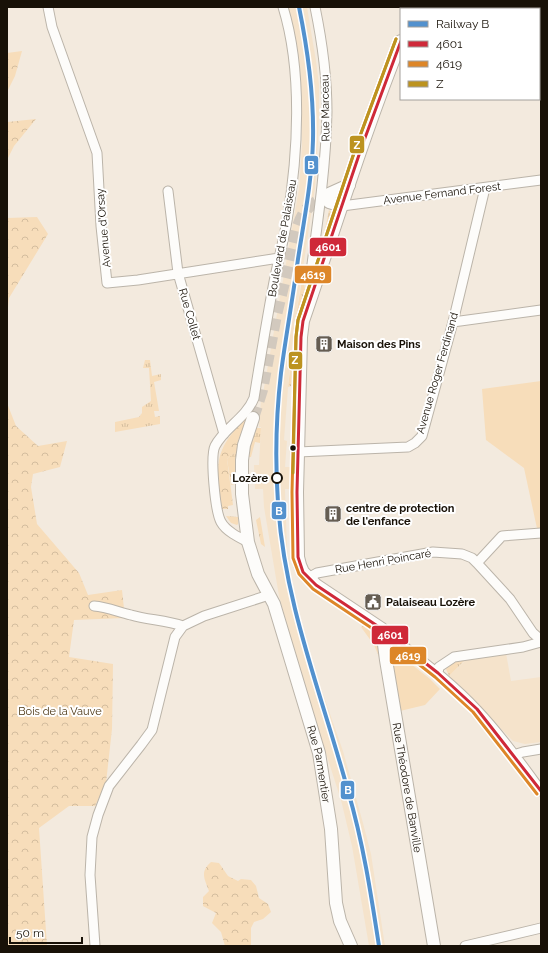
<svg xmlns="http://www.w3.org/2000/svg" width="548" height="953" viewBox="0 0 548 953" font-family="Raleway,sans-serif">
<defs>
<pattern id="grass-tufts" width="24" height="20" patternUnits="userSpaceOnUse"><rect width="24" height="20" fill="#f7ddba"/><path d="M3 7l-1-3M5 7V3M7 7l1-3M15 17l-1-3M17 17v-4M19 17l1-3" fill="none" stroke="#d3bd9e"/></pattern>
<pattern id="forest-crowns" width="20" height="18" patternUnits="userSpaceOnUse"><rect width="20" height="18" fill="#f7ddba"/><path d="M2 6a3 3 0 1 1 6 0M12 15a3 3 0 1 1 6 0" fill="none" stroke="#d3bd9e"/></pattern>
</defs>
<rect width="100%" height="100%" fill="#f3eade"/>
<path fill="#f5e3cb" d="M288 7H307L316 61 319 85V113L318 141 315 188 294 328V335L289 375 284 440 287 441 285 467H291L290 489H285L287 549 295 603 315 671 343 751 363 823 371 854 385 946H369L352 846 341 800 302 679 279 596 264 507 263 489H255L254 465H259L261 427H259L261 399H262L299 189 302 146V99L296 46Z
M506 653 511 681 541 677V742L525 744 513 741 449 676 466 660Z"/>
<path fill="url(#grass-tufts)" d="M329 210 331 212V216L323 240Z
M303 275 305 290 295 321Z
M145 360H150L152 376 161 374V380L154 382 159 411H154L155 417 160 416V424L115 432V422L139 417 142 413V407L151 401 149 368H143Z
M291 362 292 363 291 386 288 387Z
M256 428H261L260 443 255 442 251 457H247L250 441H253Z
M234 453H237V476L234 478 235 484 231 485 227 459Z
M226 516 238 517V524L237 525 231 523Z
M260 517 265 547 261 544 256 520Z
M363 626C378 636 378 642 380 659L374 645 361 627Z
M466 660 463 662 449 676 446 669C449 660 458 661 466 660Z"/>
<path fill="url(#forest-crowns)" d="M22 51 15 76 7 92V53Z
M36 119 14 146 7 160V122Z
M37 217 48 234 9 298 7 317V218Z
M7 403 16 426 38 446 67 441 60 467 33 474 31 487 37 524 79 573 88 595 122 590 125 618 74 620 69 657 113 664 112 729 106 783 95 806H69L39 828 47 946H7Z
M244 420H246L238 441 237 453H234L227 459 233 505 228 506V509H222C220 491 214 468 222 450 226 439 236 429 244 420Z
M211 862 219 863 228 876 238 881 241 879 251 880 256 886 259 898 268 904 271 912 263 919 254 922 251 928V946H225L221 932 212 923 216 913 203 906V897L209 891C204 878 200 872 211 862Z"/>
<path fill="#f7ddba" d="M541 381V533H538L524 468 486 440 482 389Z
M396 652 430 679 440 689 425 705 400 711 389 656Z"/>
<g fill="none" stroke-linecap="round" stroke-linejoin="round">
<path stroke="#d2c9be" stroke-width="12" stroke-dasharray="12 6" stroke-linecap="butt" d="M253 418 262 390 276 315 298 226C304 210 309 203 326 198"/>
<defs>
<path id="minor" d="M48 7 52 27 97 153 101 226 107 283 138 280 279 258
M315 7C322 41 327 77 327 112 326 163 319 213 312 264L313 275 317 279
M520 9 531 7
M168 191 178 273 224 434
M342 206 541 180
M453 322 541 310
M298 452 408 447 415 443 422 436 453 322 485 188
M248 542C238 537 226 531 221 522 215 511 210 456 215 446 224 428 246 418 254 398 260 361 266 324 273 287 277 265 283 243 287 221 298 155 303 72 283 7
M477 563 502 536 541 533
M308 578 317 573 433 552 462 554 472 558 477 563 510 599 533 633 541 640
M94 606C107 607 118 612 131 615 148 620 166 620 183 626
M382 629C414 655 448 679 477 710 500 734 521 763 541 791
M438 673 439 667 454 657 523 647 541 642
M513 755 523 752 541 749
M95 946 90 875 92 837 98 815 109 786 141 745 152 730 175 637 183 626 204 616 269 595
M465 946 541 928"/>
<g id="tertiary">
<path d="M412 9 413 7"/>
<path id="s1" d="M401 41C364 133 335 228 303 321L301 337 297 492 298 557 300 565 303 572 316 585 382 629 386 660 434 946"/>
<path d="M342 206 329 202 326 198 329 194 349 185"/>
<path id="s2" d="M253 418 244 445 242 460V494L248 542 258 574 274 604 319 753 331 829 336 903 340 921 351 946"/>
</g>
</defs>
<use href="#minor" stroke="#bbb4a9" stroke-width="11"/>
<use href="#tertiary" stroke="#bbb4a9" stroke-width="14"/>
<use href="#minor" stroke="#fdfcfa" stroke-width="9"/>
<use href="#tertiary" stroke="#fdfcfa" stroke-width="12"/>
<defs>
<path id="bus-1" d="M401 41 362 146 303 321 301 337 297 492 298 557 303 572 316 585 382 629 438 673 477 709 541 791"/>
<path id="bus-2" d="M396 39 357 144 298 320 296 337 292 492 293 558 299 574 313 589 379 633 435 677 473 712 537 794"/>
<path id="bus-3" d="M293 473 296 337 298 320 357 144 396 39"/>
</defs>
<use href="#bus-1" stroke="#fff" stroke-width="6"/>
<use href="#bus-2" stroke="#fff" stroke-width="6"/>
<use href="#bus-3" stroke="#fff" stroke-width="6"/>
<use href="#bus-1" stroke="#cf2939" stroke-width="3"/>
<use href="#bus-2" stroke="#dd8628" stroke-width="3"/>
<use href="#bus-3" stroke="#bc931f" stroke-width="3"/>
<defs>
<path id="rail-1" d="M299 7C308 51 314 95 313 140 312 180 304 220 298 259 293 297 286 335 281 373 276 416 275 460 278 503 284 603 322 695 348 791 363 842 371 894 379 946"/>
</defs>
<use href="#rail-1" stroke="#fff" stroke-width="7"/>
<use href="#rail-1" stroke="#5291ce" stroke-width="4"/>
</g>
<defs>
<symbol id="building-square" viewBox="-11 -11 22 22"><rect x="-9" y="-9" width="18" height="18" rx="4" fill="#655d52" stroke="#fff"/><path d="M-4-6H4V6H1V3H-1V6H-4ZM-2.5-4.3h1.7v1.8h-1.7ZM.8-4.3h1.7v1.8H.8ZM-2.5-1h1.7V.8h-1.7ZM.8-1h1.7V.8H.8Z" fill="#fff"/></symbol>
<symbol id="civic-square" viewBox="-11 -11 22 22"><rect x="-9" y="-9" width="18" height="18" rx="4" fill="#655d52" stroke="#fff"/><path d="M-.6-6.5H3V-4.5H.6V-3L4-1V1h2V6H-6V1h2V-1L-.6-3ZM-1.2 2.5V6h2.4V2.5Z" fill="#fff"/></symbol>
</defs>
<g fill-rule="evenodd">
<use href="#building-square" x="314" y="334" width="20" height="20"/>
<use href="#building-square" x="323" y="504" width="20" height="20"/>
<use href="#civic-square" x="363" y="592" width="20" height="20"/>
</g>
<circle fill="#181107" stroke="#fff" stroke-width="1.5" cx="293" cy="448" r="3.5"/>
<circle fill="#fff" stroke="#181107" stroke-width="2" cx="277" cy="478" r="5"/>
<g text-anchor="middle" stroke-width="4" stroke-linejoin="round" paint-order="stroke">
<g font-size="11" fill="#181107" stroke="#fff">
<text transform="translate(325 108) rotate(-91)" y="4">Rue Marceau</text>
<text transform="translate(442 193) rotate(-7)" y="4">Avenue Fernand Forest</text>
<text transform="translate(103 228) rotate(-95)" y="4">Avenue d'Orsay</text>
<text transform="translate(282 238) rotate(-80)" y="4">Boulevard de Palaiseau</text>
<text transform="translate(190 314) rotate(74)" y="4">Rue Collet</text>
<text transform="translate(437 373) rotate(-74)" y="4">Avenue Roger Ferdinand</text>
<text transform="translate(383 561) rotate(-10)" y="4">Rue Henri Poincaré</text>
<text dy="4" stroke="none"><textPath href="#s2" startOffset="360">Rue Parmentier</textPath></text>
<text dy="4" stroke="none"><textPath href="#s1" startOffset="807">Rue Théodore de Banville</textPath></text>
</g>
<g font-size="11" font-weight="bold" fill="#181107" stroke="#fff" text-anchor="start">
<text x="337" y="348">Maison des Pins</text>
<text x="346" y="512">centre de protection<tspan x="346" dy="13">de l'enfance</tspan></text>
<text x="386" y="606">Palaiseau Lozère</text>
</g>
<g font-size="11" font-weight="bold" fill="#181107" stroke="#fff" text-anchor="end">
<text x="268" y="482">Lozère</text>
</g>
<g font-size="11" fill="#4a3411" stroke="#fff">
<text x="60" y="715">Bois de la Vauve</text>
</g>
</g>
<g stroke="#fff" stroke-width="1.5">
<rect x="349" y="135" width="16" height="19" rx="4" fill="#bc931f"/>
<rect x="304" y="155" width="15" height="20" rx="4" fill="#5291ce"/>
<rect x="309" y="237" width="38" height="20" rx="4" fill="#cf2939"/>
<rect x="294" y="265" width="38" height="19" rx="4" fill="#dd8628"/>
<rect x="288" y="351" width="15" height="19" rx="4" fill="#bc931f"/>
<rect x="271" y="501" width="16" height="19" rx="4" fill="#5291ce"/>
<rect x="371" y="625" width="38" height="20" rx="4" fill="#cf2939"/>
<rect x="389" y="646" width="38" height="19" rx="4" fill="#dd8628"/>
<rect x="340" y="780" width="15" height="20" rx="4" fill="#5291ce"/>
</g>
<g font-size="11" text-anchor="middle" font-weight="bold" fill="#fff">
<text x="357" y="149">Z</text>
<text x="311" y="169">B</text>
<text x="328" y="251">4601</text>
<text x="313" y="279">4619</text>
<text x="295" y="364">Z</text>
<text x="279" y="515">B</text>
<text x="390" y="639">4601</text>
<text x="408" y="660">4619</text>
<text x="348" y="794">B</text>
</g>
<rect width="548" height="953" fill="none" stroke="#181107" stroke-width="16"/>
<rect x="400" y="8" width="140" height="92" fill="#ffffff" stroke="#a3a09c"/>
<rect x="408" y="21" width="20" height="6" fill="#5291ce" stroke="#a3a09c"/>
<text x="436" y="28" font-size="12" fill="#181107">Railway B</text>
<rect x="408" y="41" width="20" height="6" fill="#cf2939" stroke="#a3a09c"/>
<text x="436" y="48" font-size="12" fill="#181107">4601</text>
<rect x="408" y="61" width="20" height="6" fill="#dd8628" stroke="#a3a09c"/>
<text x="436" y="68" font-size="12" fill="#181107">4619</text>
<rect x="408" y="81" width="20" height="6" fill="#bc931f" stroke="#a3a09c"/>
<text x="436" y="88" font-size="12" fill="#181107">Z</text>
<path d="M10 937v6h72v-6" fill="none" stroke="#181107" stroke-width="2"/>
<text x="16" y="937" font-size="12" fill="#181107" stroke="#ffffff" stroke-width="3" paint-order="stroke">50 m</text>
</svg>
